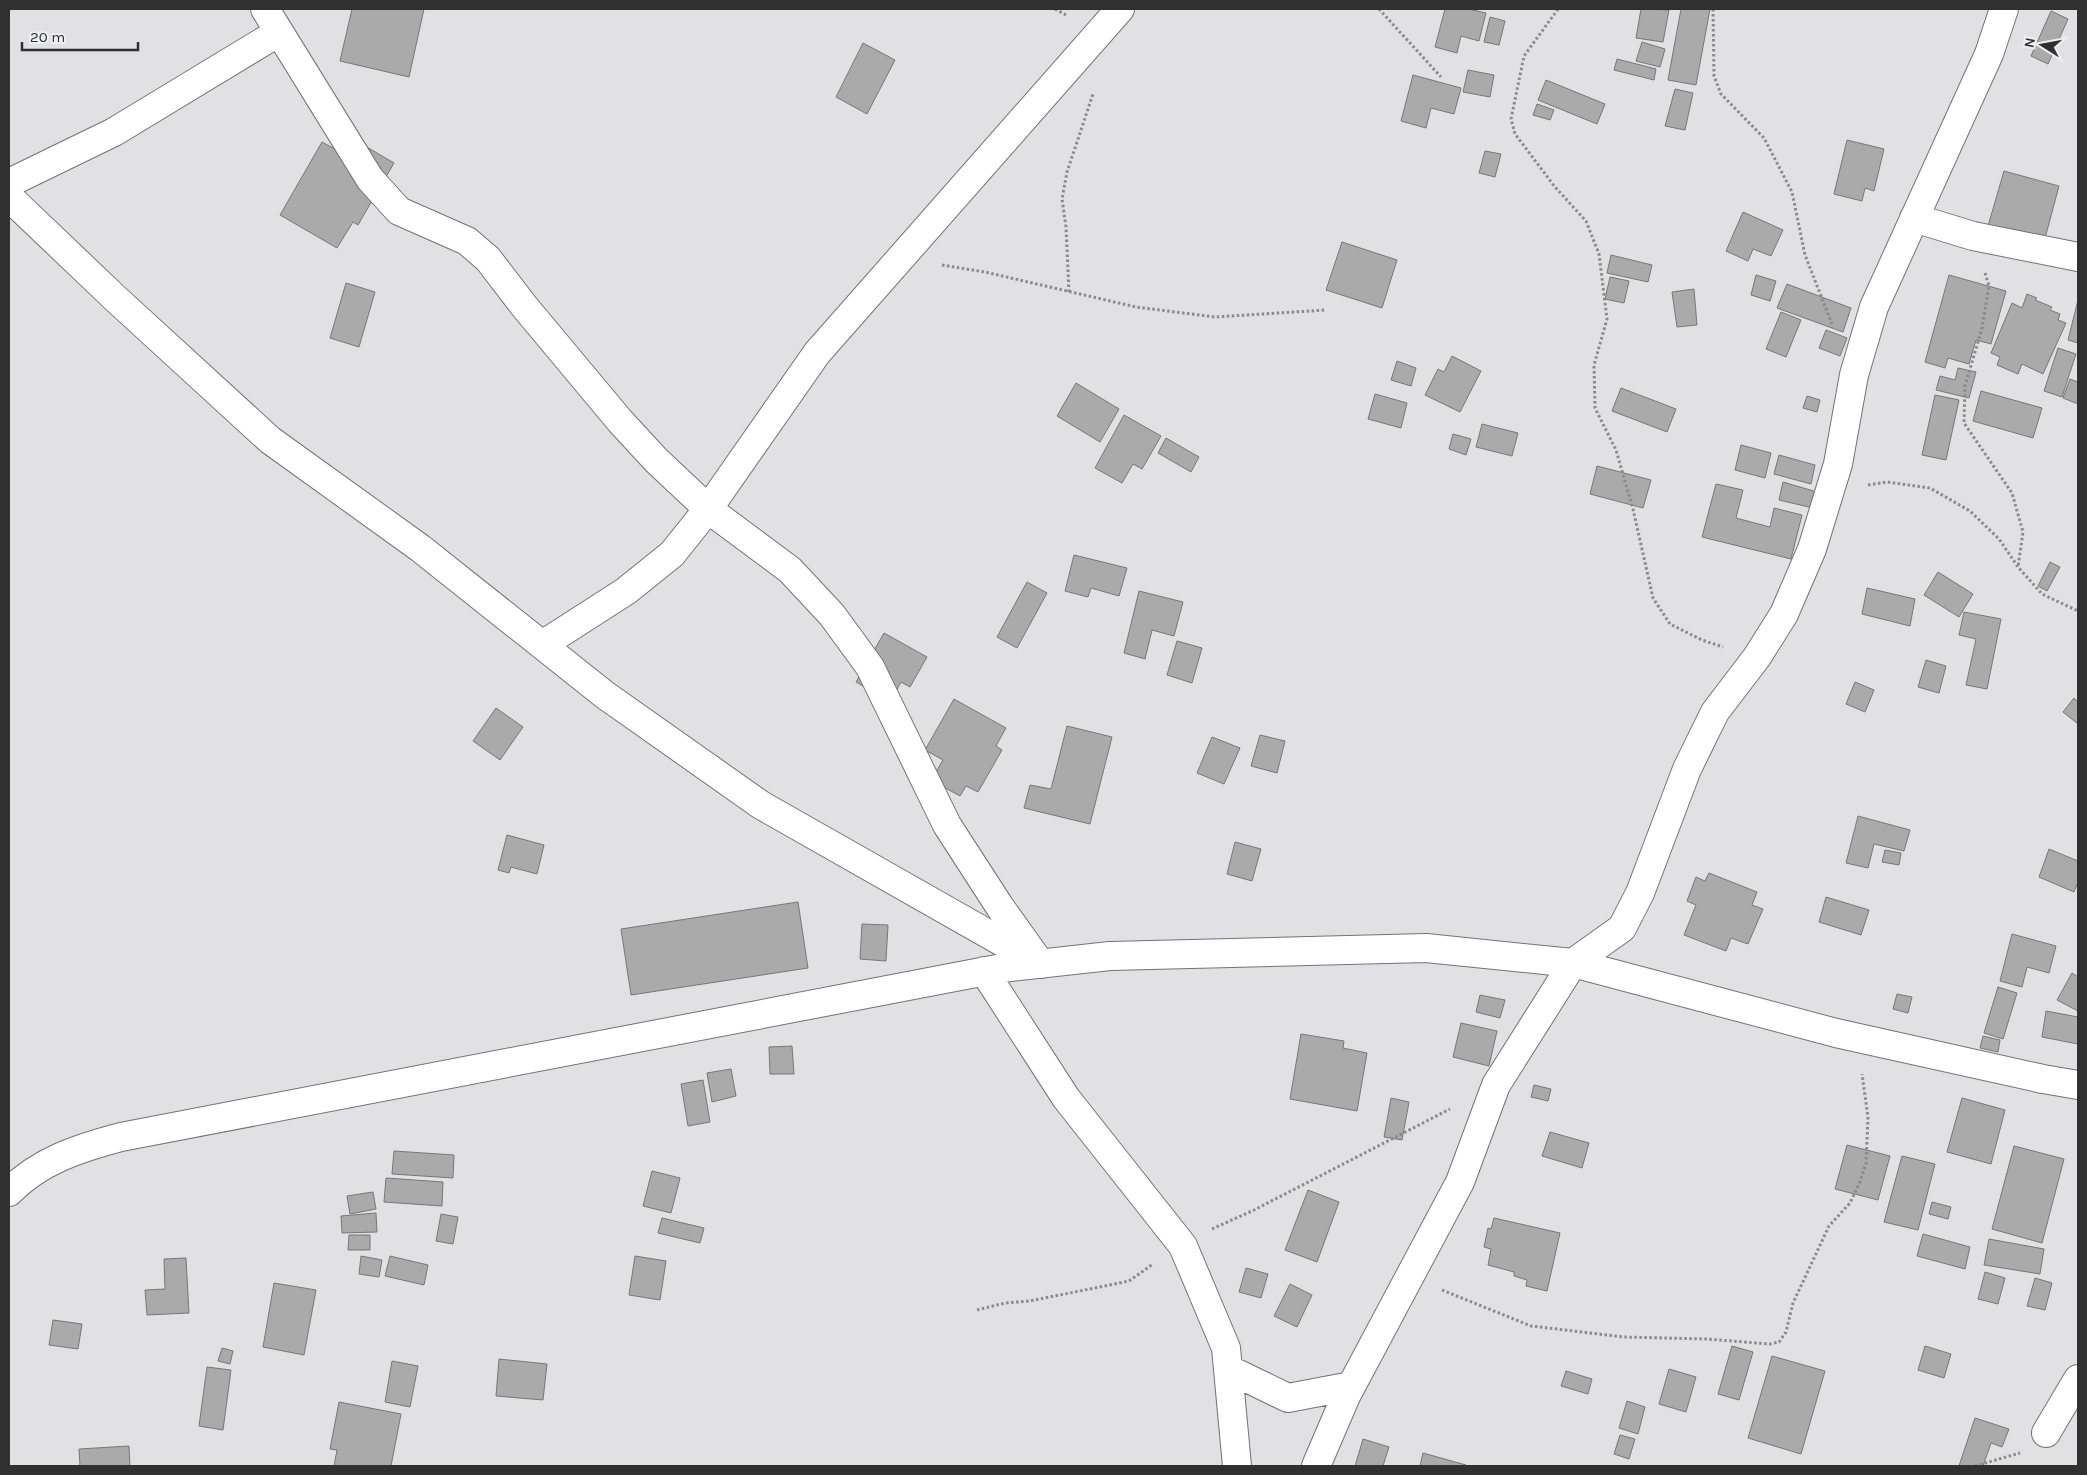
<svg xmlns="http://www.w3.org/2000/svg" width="2087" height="1475" viewBox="0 0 2087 1475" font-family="Karla,sans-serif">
<rect width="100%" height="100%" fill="#e1e1e3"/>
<path fill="#aaaaab" stroke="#777678" d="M352 9H424L409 77 340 61Z
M1445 9H1469L1486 13 1479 41 1461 36 1457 53 1435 47Z
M1641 9 1669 10 1663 42 1636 38Z
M1681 9H1710L1696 85 1668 80Z
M2051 11 2068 19 2048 64 2031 56Z
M1490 17 1505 21 1499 45 1484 42Z
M1642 42 1665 49 1660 67 1636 61Z
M863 43 895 60 867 114 836 97Z
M1617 59 1656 69 1654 80 1614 70Z
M1468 70 1494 75 1490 97 1463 92Z
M1413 75 1461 88 1454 114 1431 108 1426 128 1401 121Z
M1546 80 1605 104 1597 124 1538 100Z
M1675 89 1693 93 1685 130 1665 126Z
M1537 104 1554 110 1550 120 1533 115Z
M1847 140 1884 149 1874 191 1865 188 1862 201 1834 194Z
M322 142 351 158 360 143 394 163 358 225 353 222 337 248 280 215Z
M1485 151 1501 154 1495 177 1479 173Z
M2004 171 2059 186 2044 242 1988 226Z
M1743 212 1783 230 1771 256 1753 249 1748 261 1726 251Z
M1342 242 1397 260 1382 308 1326 290Z
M1611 255 1652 265 1648 282 1607 273Z
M1756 275 1776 281 1770 301 1751 295Z
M1949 275 2006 291 1991 344 1976 340 1969 364 1948 358 1945 368 1925 362Z
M1610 277 1629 281 1624 303 1605 299Z
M346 283 375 292 359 347 330 338Z
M1787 284 1851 308 1843 332 1777 308Z
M1694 289 1697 325 1677 327 1672 292Z
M2027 294 2037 298 2035 300 2052 307 2050 310 2060 314 2058 320 2066 323 2043 374 2022 364 2018 374 1997 365 2000 357 1991 353 2012 303 2022 308Z
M2078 300V343L2068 340Z
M1781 312 1801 320 1786 357 1766 349Z
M1826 330 1847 338 1840 356 1819 348Z
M2058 348 2076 354 2062 397 2044 391Z
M1452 356 1481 371 1460 412 1425 395 1438 369 1444 372Z
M1397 361 1416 368 1411 386 1391 380Z
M1958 368 1976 372 1969 398 1936 390 1940 376 1955 380Z
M2070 379 2078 382V404L2063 398Z
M1076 383 1119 409 1100 442 1057 416Z
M1621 388 1676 409 1667 432 1612 411Z
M1981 391 2042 408 2033 438 1973 421Z
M1375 394 1407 403 1401 428 1368 419Z
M1935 395 1959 400 1946 460 1922 455Z
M1807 396 1820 400 1817 412 1803 408Z
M1124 415 1161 436 1142 469 1133 464 1122 483 1095 468Z
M1482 424 1518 433 1512 456 1476 447Z
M1453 434 1471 439 1466 455 1449 449Z
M1166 438 1199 457 1191 472 1158 453Z
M1741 445 1771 453 1765 478 1735 470Z
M1779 455 1815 465 1811 484 1774 474Z
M1597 466 1651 480 1643 508 1590 494Z
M1783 482 1817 492 1813 508 1779 500Z
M1716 484 1743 490 1736 518 1770 527 1774 508 1802 515 1791 559 1702 537Z
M1074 555 1127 568 1119 596 1091 588 1088 597 1065 591Z
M2050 562 2060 567 2047 591 2038 586Z
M1938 572 1973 594 1959 617 1924 595Z
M1027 582 1047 593 1017 648 997 637Z
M1867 588 1915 599 1910 626 1862 614Z
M1139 591 1183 602 1174 636 1152 630 1145 659 1124 653Z
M1964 612 2001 619 1987 689 1966 685 1976 639 1959 635Z
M884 633 927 657 910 687 901 682 890 702 856 682Z
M1177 641 1202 648 1192 683 1167 675Z
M1926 660 1946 666 1939 693 1918 687Z
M1855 682 1874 690 1865 712 1846 704Z
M2074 698 2078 702V724L2063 712Z
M954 699 1006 728 996 746 1002 750 978 792 966 786 960 796 931 780 943 760 925 750Z
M496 708 523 727 500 760 473 741Z
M1067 726 1112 737 1090 824 1024 808 1030 785 1051 789Z
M1260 735 1285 741 1277 773 1251 766Z
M1212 737 1240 748 1224 784 1197 773Z
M1858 816 1910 830 1904 851 1874 844 1868 868 1846 863Z
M507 835 544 845 537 874 511 867 509 873 498 870Z
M1235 842 1261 849 1252 881 1227 874Z
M2049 849 2078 861V882L2074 892 2039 877Z
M1885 850 1901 853 1899 865 1882 862Z
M1709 873 1757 892 1752 905 1763 909 1748 944 1731 938 1726 951 1684 935 1696 905 1687 901 1696 877 1705 881Z
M1826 897 1869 910 1861 935 1819 922Z
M798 902 808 968 631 995 621 929Z
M862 924 888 925 886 961 860 959Z
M2012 934 2056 946 2049 973 2027 967 2022 987 2000 981Z
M2072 973 2078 977V1011L2057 1000Z
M1998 987 2017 993 2003 1039 1984 1033Z
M1897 994 1912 997 1908 1013 1893 1009Z
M1480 995 1505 1000 1500 1018 1476 1012Z
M2046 1011 2078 1017V1044L2042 1037Z
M1461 1023 1497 1031 1489 1066 1453 1057Z
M1301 1034 1344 1041 1343 1048 1367 1053 1357 1111 1290 1099Z
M1983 1036 2000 1040 1998 1052 1980 1048Z
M792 1046 794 1074H770L769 1047Z
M731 1069 736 1096 712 1102 707 1073Z
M703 1080 710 1122 688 1126 681 1084Z
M1534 1085 1551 1089 1548 1101 1531 1097Z
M1391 1098 1409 1102 1402 1140 1384 1137Z
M1962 1098 2005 1110 1991 1164 1947 1152Z
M1550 1132 1589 1143 1582 1168 1542 1156Z
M1847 1145 1890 1156 1878 1200 1835 1189Z
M2014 1146 2064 1159 2042 1243 1992 1229Z
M394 1151 454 1155 453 1178 392 1174Z
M1902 1156 1935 1164 1918 1230 1884 1222Z
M652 1171 680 1178 671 1213 643 1206Z
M386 1178 443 1182 442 1206 384 1202Z
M1308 1190 1339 1202 1317 1262 1285 1250Z
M373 1192 376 1209 350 1214 347 1196Z
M1932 1202 1951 1207 1948 1219 1929 1214Z
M376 1213 377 1232 342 1233 341 1216Z
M441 1214 458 1217 453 1244 436 1241Z
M662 1218 704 1228 700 1243 658 1233Z
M1494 1218 1560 1233 1547 1291 1526 1286 1527 1280 1514 1276V1272L1488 1265 1491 1249 1484 1247 1488 1228 1491 1229Z
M1923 1234 1970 1247 1965 1269 1917 1256Z
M349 1235H370V1250H348Z
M1989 1239 2044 1249 2040 1274 1984 1265Z
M361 1256 382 1260 379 1277 359 1274Z
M390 1256 428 1265 424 1285 385 1276Z
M635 1256 666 1261 660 1300 629 1295Z
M186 1258 189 1313 147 1315 145 1290 165 1289 164 1259Z
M1246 1268 1268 1274 1261 1298 1239 1292Z
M1985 1272 2005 1278 1998 1304 1978 1299Z
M2035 1278 2052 1283 2045 1310 2027 1306Z
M274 1283 316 1290 304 1355 263 1347Z
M1290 1284 1312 1295 1297 1327 1274 1316Z
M53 1320 82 1324 78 1349 49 1345Z
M1732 1346 1753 1352 1739 1400 1718 1394Z
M1925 1346 1951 1354 1944 1378 1918 1370Z
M222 1348 233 1351 230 1364 218 1361Z
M1772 1356 1825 1371 1801 1454 1748 1438Z
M499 1359 547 1364 543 1400 496 1396Z
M392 1361 418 1366 410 1407 385 1402Z
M207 1367 231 1370 223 1430 199 1426Z
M1669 1369 1696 1377 1686 1412 1659 1404Z
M1566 1371 1592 1379 1588 1394 1561 1386Z
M1627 1401 1645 1407 1638 1434 1619 1428Z
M339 1402 401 1414 391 1466H334L337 1450 330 1449Z
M1975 1418 2009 1429 2002 1447 1991 1443 1983 1466H1959Z
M1620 1435 1635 1439 1629 1459 1614 1454Z
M1363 1439 1389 1447 1383 1466H1355Z
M129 1446 130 1466H80L79 1449Z
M1423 1453 1466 1465 1465 1466H1420Z"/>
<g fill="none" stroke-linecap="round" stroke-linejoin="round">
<defs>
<path id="minor" d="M265 9 370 179 399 211 467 241 488 259 524 306 620 421 656 460 708 509 790 570 832 615 870 667 947 825 1000 907 1035 956
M9 183 114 132 279 32
M9 197 116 299 270 440 420 548 605 695 761 805 1041 964
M1914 218 1973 236 2078 257
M542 645 626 591 672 554 708 509 817 353 1120 9
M984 971 1066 1098 1183 1246 1226 1348 1237 1466
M9 1192C39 1161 79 1148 121 1137L1002 968 1110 956 1426 948 1573 963 1836 1033 2043 1079 2078 1085
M1228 1369 1288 1398 1351 1386
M2046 1433 2078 1379
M1316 1466 1346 1396 1460 1182 1496 1085 1573 963 1622 928 1640 893 1687 769 1715 712 1757 657 1784 614 1812 549 1838 464 1854 375 1874 307 1989 54 2004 9"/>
</defs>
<use href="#minor" stroke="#737375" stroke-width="30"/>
<path stroke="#8a8a8b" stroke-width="3" stroke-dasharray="2.5 2.5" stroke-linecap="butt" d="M1055 9 1068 16
M1379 9 1441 77
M1558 9 1524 56 1511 119 1515 134 1555 187 1586 221 1599 254 1607 319 1594 365 1595 408 1616 450 1633 509 1653 598 1670 624 1702 640 1723 647
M1713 9 1714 76 1721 94 1764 138 1792 192 1805 255 1832 324
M942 265 985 272 1136 307 1215 317 1326 310
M1985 273 1989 286 1982 328 1965 386 1964 423 2012 493 2023 532 2018 567
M1069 292 1066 227 1062 199 1067 172 1093 94
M1868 485 1887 482 1930 488 1970 511 1999 539 2018 567 2042 594 2078 611
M1212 1229 1254 1210 1450 1109
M1442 1290 1531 1326 1624 1337 1706 1339 1770 1344 1779 1342 1786 1332 1793 1303 1829 1226 1850 1203 1860 1182 1866 1163 1868 1117 1862 1074
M977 1310 1005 1303 1030 1301 1129 1281 1153 1264
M1975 1466 2020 1453"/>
<use href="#minor" stroke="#fff" stroke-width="28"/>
</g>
<rect width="2087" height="1475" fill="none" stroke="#303031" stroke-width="20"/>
<g transform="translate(2042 45) rotate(281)" stroke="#eeeff0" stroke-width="4" paint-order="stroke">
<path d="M0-4L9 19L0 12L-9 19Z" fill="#303031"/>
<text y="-8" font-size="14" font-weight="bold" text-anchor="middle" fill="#303031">N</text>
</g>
<path d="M22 42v8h116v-8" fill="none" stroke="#303031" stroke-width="2.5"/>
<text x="30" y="42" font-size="15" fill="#303031" stroke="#eeeff0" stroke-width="4" paint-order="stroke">20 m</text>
</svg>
